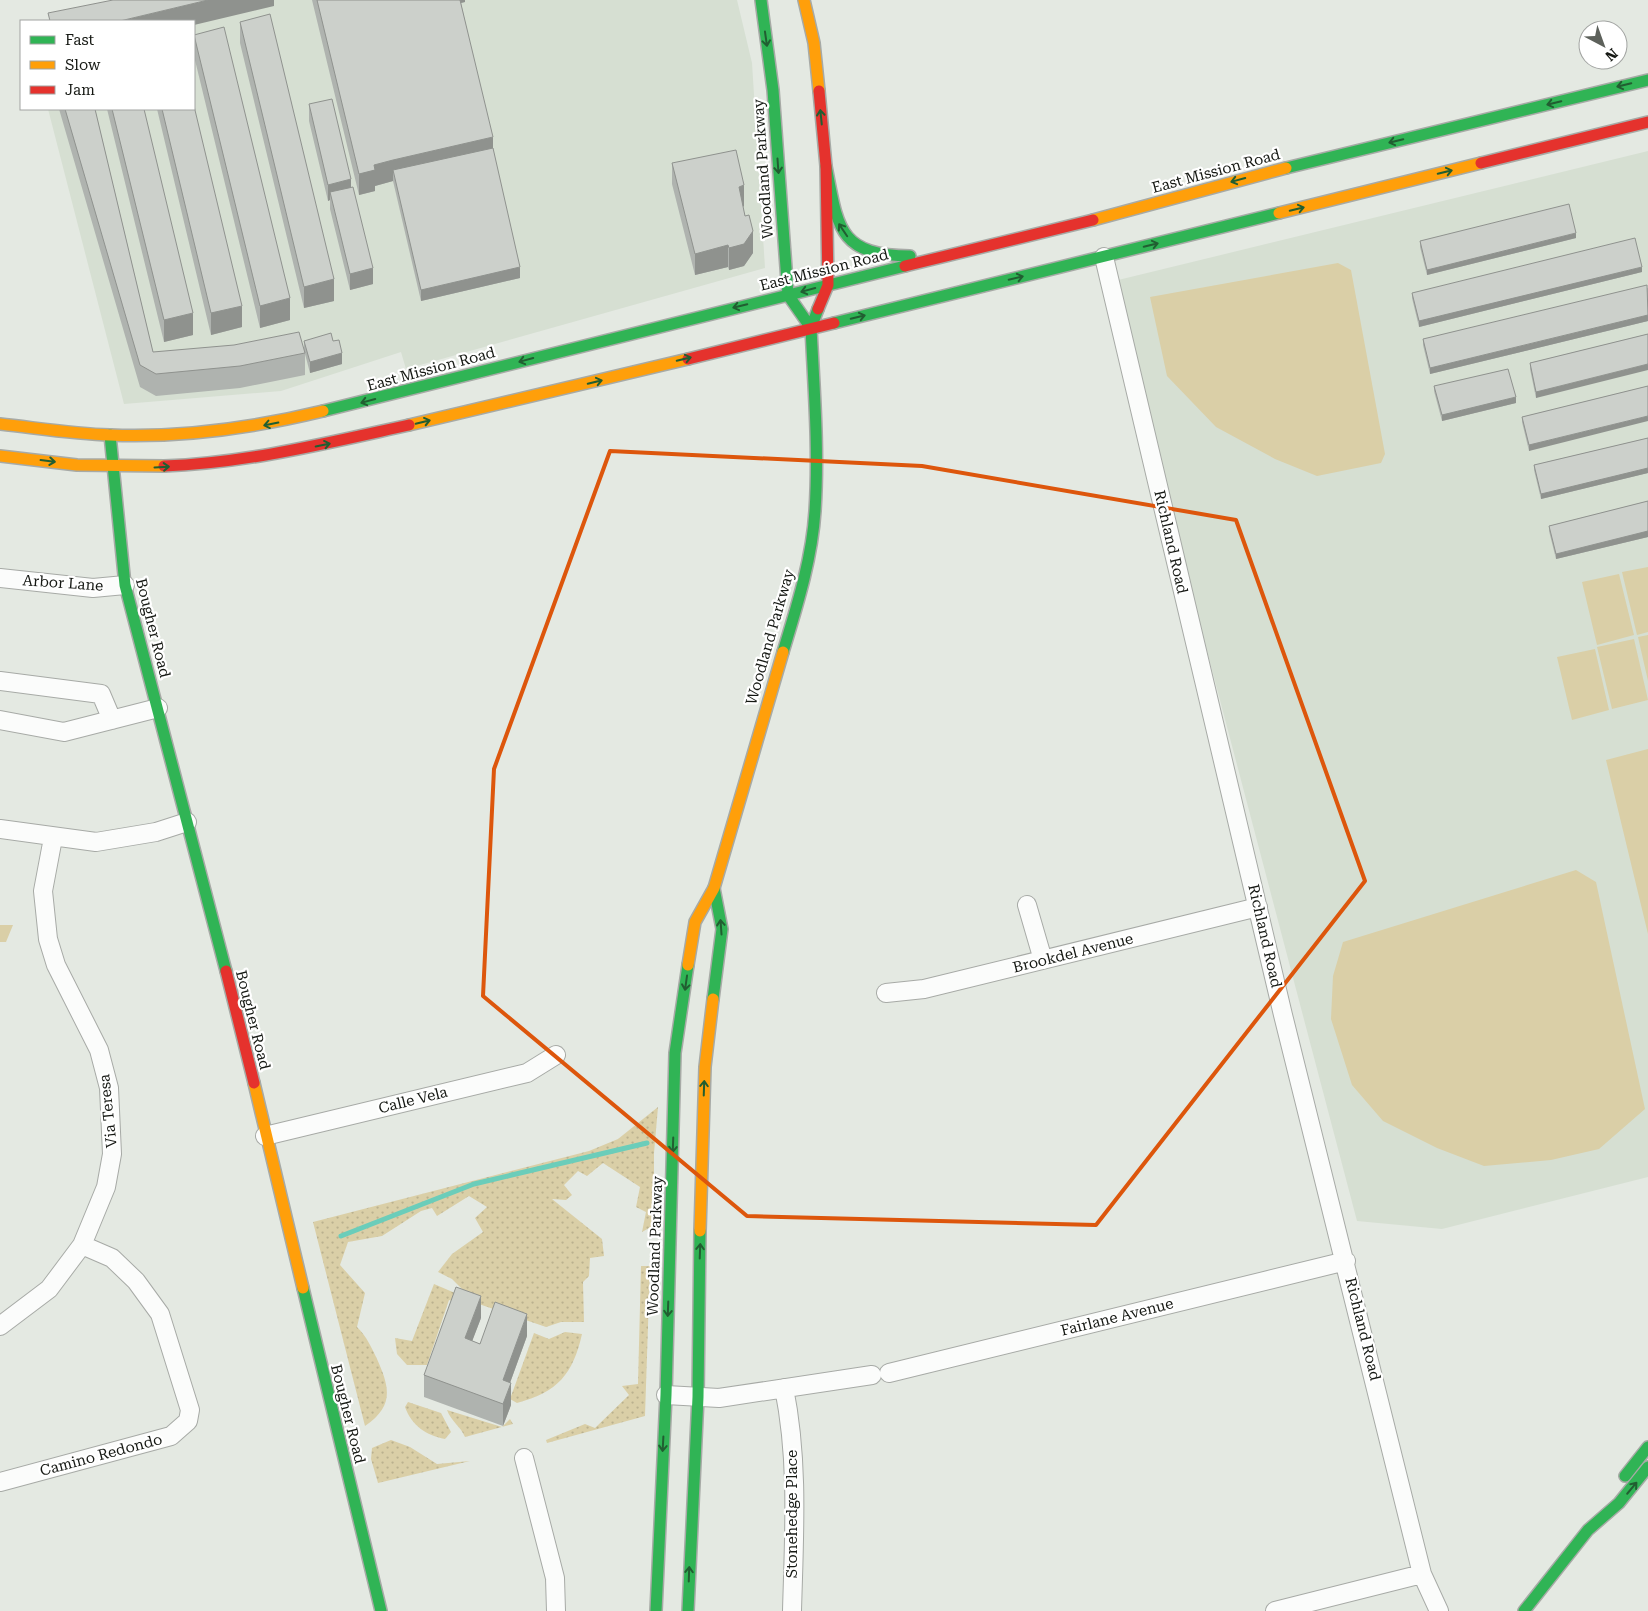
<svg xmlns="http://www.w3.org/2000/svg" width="1648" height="1611" viewBox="0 0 1648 1611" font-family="'Roboto Serif',serif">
<defs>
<pattern id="grass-dots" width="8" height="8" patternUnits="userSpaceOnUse" patternTransform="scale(1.25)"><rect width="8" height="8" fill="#dacfa7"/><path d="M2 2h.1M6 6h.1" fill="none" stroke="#bab18f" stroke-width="1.8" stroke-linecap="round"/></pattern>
</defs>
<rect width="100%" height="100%" fill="#e4e9e2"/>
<path fill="#d6dfd2" d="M175 0H737L752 63 765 268 406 369 401 352 281 391 124 404 48 109H194V21Z
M1648 151V1177L1442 1229 1357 1221 1110 282Z"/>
<path fill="url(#grass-dots)" d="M658 1107 654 1153V1216L651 1227 642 1232 646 1212 636 1207 640 1187 603 1163 587 1176 578 1171 564 1185 572 1195 566 1200 552 1199 602 1239 604 1256 590 1258 589 1276 583 1282 584 1322H561L546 1327 476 1303 452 1279 438 1272 452 1254 483 1232 475 1218 487 1207 469 1196 437 1216 432 1208 421 1211 382 1236 348 1242 340 1265 365 1293 357 1327C367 1337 371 1347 377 1359 390 1388 394 1406 365 1426L313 1222 589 1151 618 1139Z
M641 1266H650L645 1416 547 1443 546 1440 585 1424 595 1428 629 1395 622 1386 638 1384Z
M434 1284 455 1293 469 1306 449 1300 427 1365H407L397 1354 395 1338 412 1341Z
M565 1332 582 1334C573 1374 558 1392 517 1403L510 1399 534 1333 549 1339Z
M408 1402 441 1413 451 1432 445 1439C426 1435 412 1426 405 1407Z
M447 1410 502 1427 510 1419 513 1424 465 1437C461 1427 451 1421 447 1410Z
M391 1440 410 1447 437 1464 470 1461 378 1483 371 1459 372 1448Z"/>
<path fill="#dacfa7" d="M1338 263 1351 270 1385 454 1381 463 1317 476 1275 459 1216 427 1167 376 1150 297Z
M1648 567V632L1637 635 1622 572Z
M1619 574 1634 635 1597 645 1582 582Z
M1648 635V681L1638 637Z
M1634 639 1648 700 1612 709 1597 647Z
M1595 649 1609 710 1572 720 1557 657Z
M1648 749V934L1606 760Z
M1576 870 1596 882 1645 1109 1599 1149 1551 1160 1484 1166 1437 1148 1383 1121 1352 1085 1331 1019 1333 976 1343 942Z
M0 925H13L6 942H0Z"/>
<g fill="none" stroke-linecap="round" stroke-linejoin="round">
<path stroke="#6bcdba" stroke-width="5" d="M341 1236 474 1184 647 1143"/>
<defs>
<path id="street" d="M1104 257 1283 1015 1422 1574 1439 1611
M0 578 93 588 125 585
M0 681 101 694 112 720
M0 720 64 732 158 708
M0 829 96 842 156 832 187 822
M1027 905 1043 960
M886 993 924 989 1258 907
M265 1136 527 1073 556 1055
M0 1326 49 1289 82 1245 106 1187 112 1154 109 1088 99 1050 56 965 48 939 43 891 53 838
M889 1373 1346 1261
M784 1388C799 1462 794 1536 792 1611
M666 1395 719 1398 872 1375
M524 1458 555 1578 556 1611
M0 1482 171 1436 188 1421 190 1410 160 1314 136 1281 112 1258 82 1245
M1275 1611 1422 1574"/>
<path id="fast" d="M761 0 773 90 788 295 811 328
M826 166C838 228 838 255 910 256
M1286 168 1648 80
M834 323 1279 213
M323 411 905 266
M110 435 125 585 226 971
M783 652C797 606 812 559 815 511 819 450 814 389 811 328L818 309
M713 999 722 929 714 888
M303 1288 381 1611
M1625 1476 1648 1447
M656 1611 666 1395 675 1053 688 965
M688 1611 698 1397 700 1231
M1524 1611 1588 1530 1619 1503 1648 1467"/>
<path id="slow" d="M804 0 814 43 819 91
M1279 213 1481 163
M1093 220 1286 168
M0 424C37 428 74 434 110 435 183 438 253 428 323 411
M409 425 688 359
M0 456 77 465 164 466
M688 965 695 922 714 888 783 652
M254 1083 303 1288
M700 1231 705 1067 713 999"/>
<path id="jam" d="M1481 163 1648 122
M905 266 1093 220
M818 309 828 285 826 166 819 91
M688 359 834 323
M164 466C247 463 327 443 409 425
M226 971 254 1083"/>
</defs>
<use href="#street" stroke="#a7aaa6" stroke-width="20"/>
<use href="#fast" stroke="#a7aaa6" stroke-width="14"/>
<use href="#slow" stroke="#a7aaa6" stroke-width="14"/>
<use href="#jam" stroke="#a7aaa6" stroke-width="14"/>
<use href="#street" stroke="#fbfcfb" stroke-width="18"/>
<use href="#fast" stroke="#30b455" stroke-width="11"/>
<use href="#slow" stroke="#ff9f0a" stroke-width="11"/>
<use href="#jam" stroke="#e5322d" stroke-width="11"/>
</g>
<path fill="#afb3af" d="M312 0H465V2L461 3 493 148 520 278 421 301 393 181 375 186V191L359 195Z
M240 22 334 301 304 308 240 43Z
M194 35 290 320 260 328 194 56Z
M309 104 351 187 373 284 350 290 330 209V200L328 201 309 121Z
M59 109H95L153 352 304 351V341H333L342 364 310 373 305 354V375L240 388 156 396 140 387Z
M107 109H144L193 335 164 342Z
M157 109H194L242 327 211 335Z
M672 163 744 206 743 207 753 253 744 266 729 270 728 267 695 275 672 184Z
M1576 238 1427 275 1420 247V241Z
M1642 272 1419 327 1412 298V293Z
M1648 288V321L1430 374 1423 345V339Z
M1648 334 1536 398 1530 369V363Z
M1434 386 1516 403 1442 421 1434 391Z
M1648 386 1529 451 1522 422V417Z
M1648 438V473L1541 499 1534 470V465Z
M1648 501V537L1556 559 1549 531V526Z
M481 1318 472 1341 480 1344 527 1336 510 1383 511 1405 503 1426 424 1397V1375Z"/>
<path fill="#8f928e" d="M208 0H274V6L194 25V21H120Z
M456 0H465V2L456 4Z
M493 137V158L393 170V181L375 186V191L359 195V174L374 165 393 160Z
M351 179V195L330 192V200L328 201V185Z
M744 185V206L739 209V187Z
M753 231V253L744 266 729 270V248Z
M1576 233V238L1427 275V270Z
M728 245V267L695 275V254Z
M520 267V278L421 301V290Z
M1642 267V272L1419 327V321Z
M373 268V284L350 290V274Z
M334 279V301L304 308V287Z
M290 298V320L260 328V306Z
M242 306V327L211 335V313Z
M193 313V335L164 342V320Z
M1648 315V321L1430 374V368Z
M342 353V364L310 373V362Z
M1648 364V370L1536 398V392Z
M1516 397V403L1442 421V415Z
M1648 416V421L1529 451V445Z
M1648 468V473L1541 499V494Z
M1648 531V537L1556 559V554Z
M481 1296V1318L465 1360V1338Z
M527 1314V1336L503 1402V1380Z
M511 1383V1405L503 1426V1404Z"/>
<path fill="#ccd0cb" stroke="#8f928e" d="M113 0H208L120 21H50L48 13Z
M317 0H460L493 137 393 160 374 165 375 170 359 174Z
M270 14 334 279 304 287 240 22Z
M224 27 290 298 260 306 194 35Z
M332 99 351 179 328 185 309 104Z
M194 106 242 306 211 313 162 109H194Z
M65 109H95L153 352 234 345 299 332 305 353 240 366 156 374 140 365Z
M112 109H144L193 313 164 320Z
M493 148 520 267 421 290 393 170Z
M736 150 744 185 739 187 745 216 749 215 753 231 744 244 729 248 728 245 695 254 672 163Z
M353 187 373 268 350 274 330 192Z
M1569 204 1576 233 1427 270 1420 241Z
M1635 238 1642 267 1419 321 1412 293Z
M1647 285 1648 315 1430 368 1423 339Z
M331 333 333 341 339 340 342 353 310 362 304 341Z
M1648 334V364L1536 392 1530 363Z
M1508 369 1516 397 1442 415 1434 386Z
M1648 386V416L1529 445 1522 417Z
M1648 438V468L1541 494 1534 465Z
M1648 501V531L1556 554 1549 526Z
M456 1287 481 1296 465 1338 480 1344 495 1302 527 1314 503 1380 511 1383 503 1404 424 1375Z"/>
<defs><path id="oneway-shaft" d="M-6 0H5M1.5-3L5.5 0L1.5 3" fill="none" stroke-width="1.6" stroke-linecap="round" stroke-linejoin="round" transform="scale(1.25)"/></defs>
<g stroke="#215e31">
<use href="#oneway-shaft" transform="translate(766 39) rotate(82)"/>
<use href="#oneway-shaft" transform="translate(1624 85) rotate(166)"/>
<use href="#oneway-shaft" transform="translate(1554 103) rotate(166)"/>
<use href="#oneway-shaft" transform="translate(821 117) rotate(-96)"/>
<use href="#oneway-shaft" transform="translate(1396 141) rotate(166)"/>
<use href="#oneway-shaft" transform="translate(778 166) rotate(86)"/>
<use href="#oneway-shaft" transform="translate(1445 172) rotate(-14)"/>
<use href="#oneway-shaft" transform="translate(1238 180) rotate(165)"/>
<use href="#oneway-shaft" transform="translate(1297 209) rotate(-14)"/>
<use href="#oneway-shaft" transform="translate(843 230) rotate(-124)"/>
<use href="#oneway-shaft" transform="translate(1151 245) rotate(-14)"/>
<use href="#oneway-shaft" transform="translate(1016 278) rotate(-14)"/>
<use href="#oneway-shaft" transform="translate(808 290) rotate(165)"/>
<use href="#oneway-shaft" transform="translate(740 306) rotate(166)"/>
<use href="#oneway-shaft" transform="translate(858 317) rotate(-14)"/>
<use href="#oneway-shaft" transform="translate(684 359) rotate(-14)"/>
<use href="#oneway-shaft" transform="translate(526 360) rotate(165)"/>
<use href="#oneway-shaft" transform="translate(595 382) rotate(-14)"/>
<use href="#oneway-shaft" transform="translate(368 401) rotate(165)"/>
<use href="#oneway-shaft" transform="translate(423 422) rotate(-13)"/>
<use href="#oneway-shaft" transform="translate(271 424) rotate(169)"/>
<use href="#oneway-shaft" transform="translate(323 445) rotate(-12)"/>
<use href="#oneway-shaft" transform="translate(48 461) rotate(7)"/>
<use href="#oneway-shaft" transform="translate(162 467) rotate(-3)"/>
<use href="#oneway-shaft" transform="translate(721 927) rotate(-94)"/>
<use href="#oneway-shaft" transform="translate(686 983) rotate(98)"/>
<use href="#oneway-shaft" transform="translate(704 1088) rotate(-88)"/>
<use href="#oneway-shaft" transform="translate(673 1145) rotate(92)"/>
<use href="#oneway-shaft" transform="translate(700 1251) rotate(-88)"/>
<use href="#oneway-shaft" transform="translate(668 1309) rotate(92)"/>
<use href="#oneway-shaft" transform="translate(663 1444) rotate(93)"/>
<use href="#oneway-shaft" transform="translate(1632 1488) rotate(-50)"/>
<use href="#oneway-shaft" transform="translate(689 1574) rotate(-88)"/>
</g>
<path fill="none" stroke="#dd560c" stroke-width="4" stroke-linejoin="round" d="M610 451 922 466 1236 520 1365 881 1096 1225 747 1216 483 996 494 769Z"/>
<g text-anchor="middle" stroke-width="4.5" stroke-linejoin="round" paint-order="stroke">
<g font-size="15" fill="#151813" stroke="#fff">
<text transform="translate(763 169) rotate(-94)" y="5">Woodland Parkway</text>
<text transform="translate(1216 171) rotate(-15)" y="5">East Mission Road</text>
<text transform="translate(824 270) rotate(-14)" y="5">East Mission Road</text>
<text transform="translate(431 369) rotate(-15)" y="5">East Mission Road</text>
<text transform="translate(1171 542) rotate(77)" y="5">Richland Road</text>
<text transform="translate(63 583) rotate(4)" y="5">Arbor Lane</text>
<text transform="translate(153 628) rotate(76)" y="5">Bougher Road</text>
<text transform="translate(770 637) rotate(-74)" y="5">Woodland Parkway</text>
<text transform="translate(1265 936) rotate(77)" y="5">Richland Road</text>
<text transform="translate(1073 953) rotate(-14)" y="5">Brookdel Avenue</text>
<text transform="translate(253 1020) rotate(76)" y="5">Bougher Road</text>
<text transform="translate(413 1100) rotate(-14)" y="5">Calle Vela</text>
<text transform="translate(108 1111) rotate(-96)" y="5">Via Teresa</text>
<text transform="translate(655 1246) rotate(-88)" y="5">Woodland Parkway</text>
<text transform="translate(1117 1317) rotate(-14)" y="5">Fairlane Avenue</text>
<text transform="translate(1363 1329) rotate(76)" y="5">Richland Road</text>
<text transform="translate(348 1414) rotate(76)" y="5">Bougher Road</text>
<text transform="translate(101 1455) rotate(-15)" y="5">Camino Redondo</text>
<text transform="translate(792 1514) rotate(-90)" y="5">Stonehedge Place</text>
</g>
</g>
<rect x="20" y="20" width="175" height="90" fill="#ffffff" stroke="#a1a3a1"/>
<rect x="30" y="36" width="25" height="8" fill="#30b455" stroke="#a1a3a1"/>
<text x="65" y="45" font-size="15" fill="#151813">Fast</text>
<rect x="30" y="61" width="25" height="8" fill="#ff9f0a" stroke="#a1a3a1"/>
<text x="65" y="70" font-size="15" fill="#151813">Slow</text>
<rect x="30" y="86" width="25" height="8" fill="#e5322d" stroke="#a1a3a1"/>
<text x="65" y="95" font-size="15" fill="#151813">Jam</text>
<g transform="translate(1603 45) rotate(139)"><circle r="24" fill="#ffffff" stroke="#a1a3a1"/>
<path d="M0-4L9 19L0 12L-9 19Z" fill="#5d615b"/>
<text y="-8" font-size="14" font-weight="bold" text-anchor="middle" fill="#151813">N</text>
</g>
</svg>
